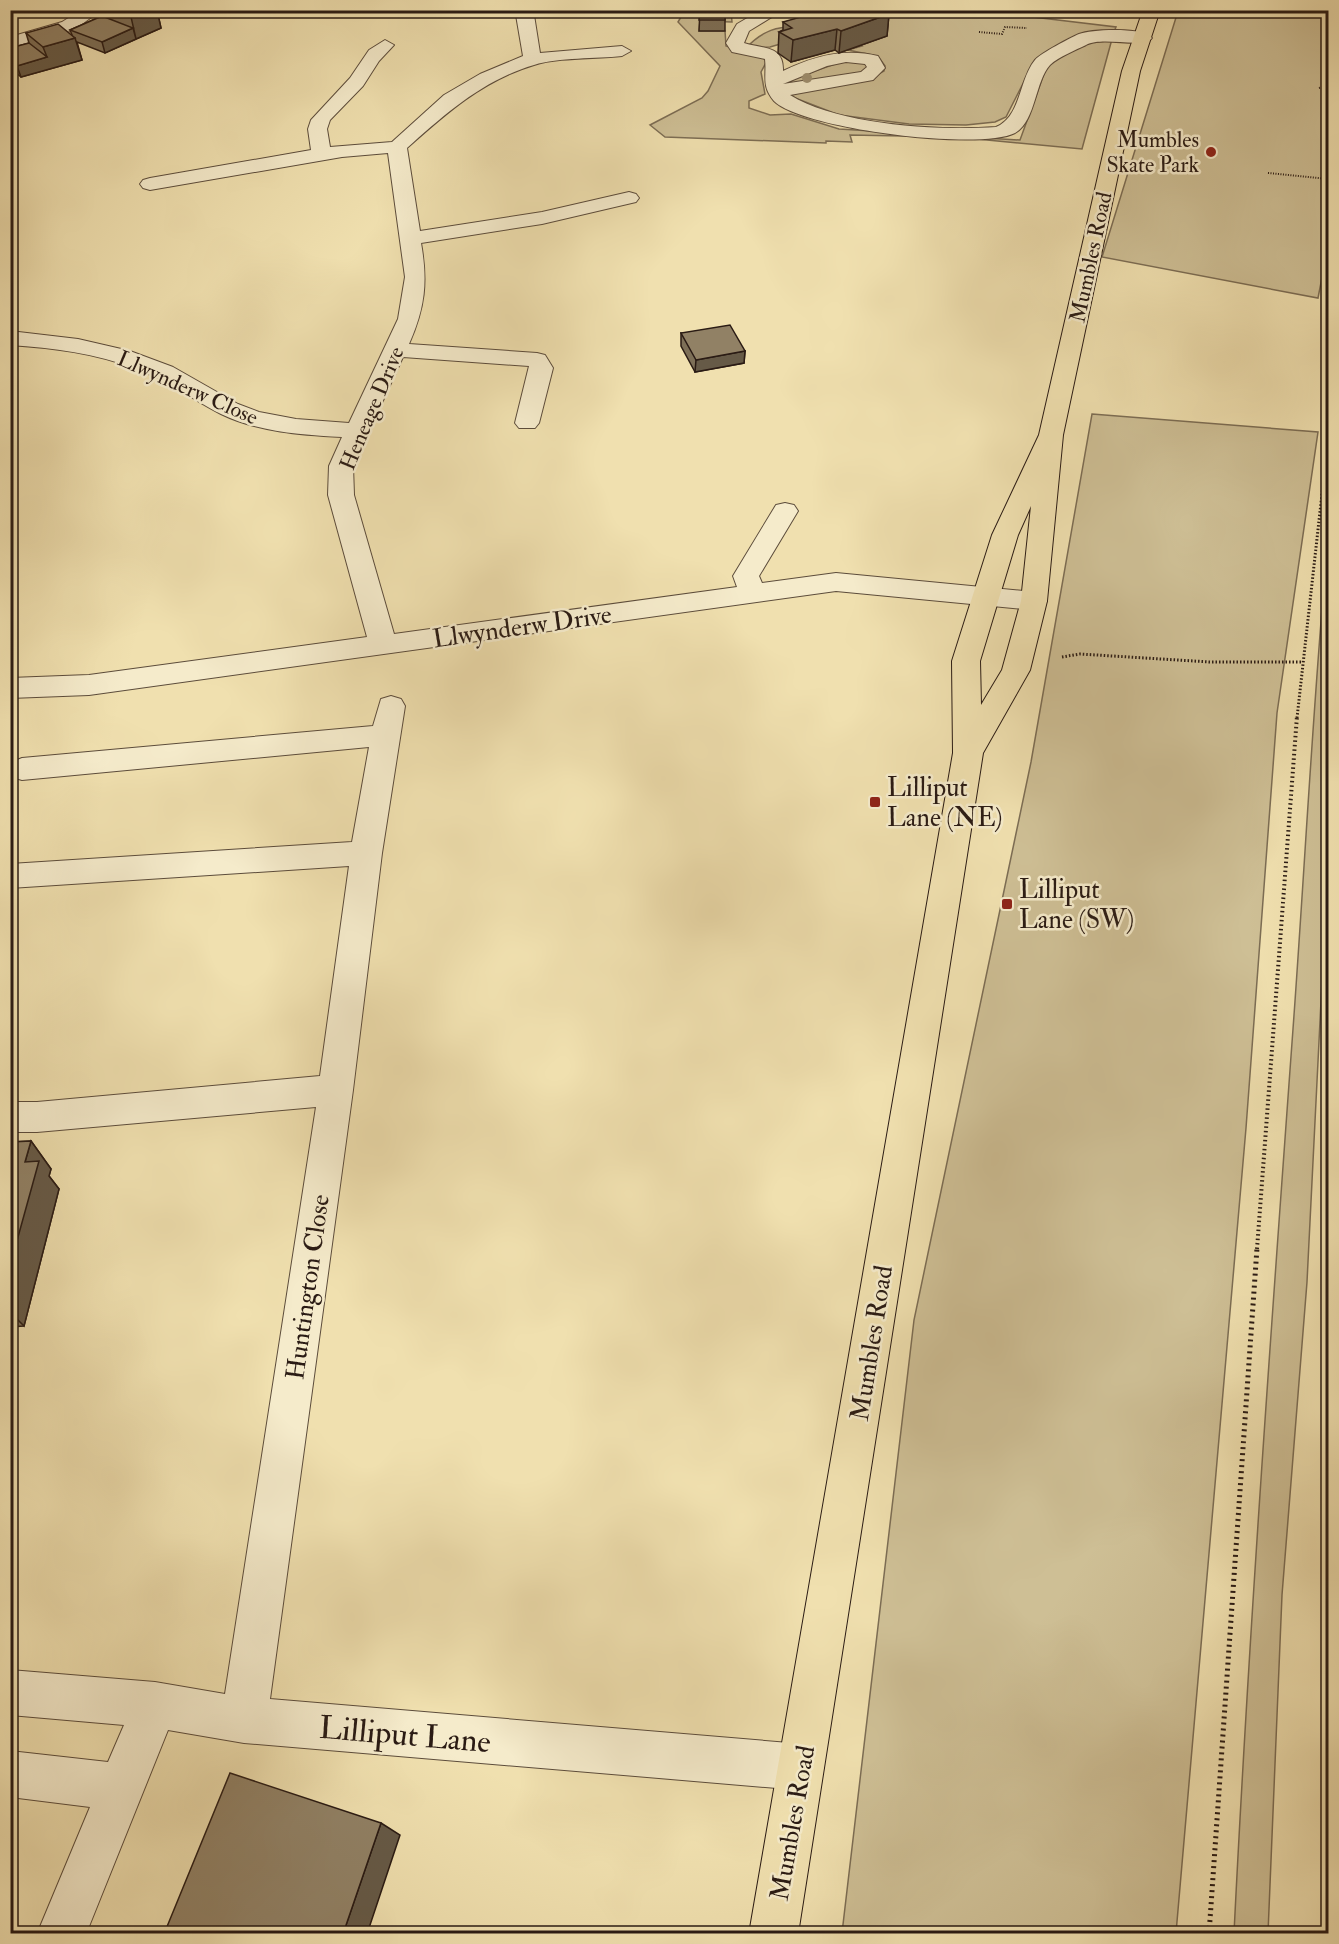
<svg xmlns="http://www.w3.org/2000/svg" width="1339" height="1944" viewBox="0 0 1339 1944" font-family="'IM FELL Double Pica',serif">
<rect width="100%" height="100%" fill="#f0e0af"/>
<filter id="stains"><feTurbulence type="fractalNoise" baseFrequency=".00333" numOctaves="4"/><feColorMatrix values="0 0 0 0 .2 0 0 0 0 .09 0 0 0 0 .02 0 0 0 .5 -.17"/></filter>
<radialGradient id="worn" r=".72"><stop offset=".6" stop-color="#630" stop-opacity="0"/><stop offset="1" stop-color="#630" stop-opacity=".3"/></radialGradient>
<path fill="#cebf95" stroke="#7c6d54" stroke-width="1.5" d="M697 10 731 11 732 22 700 21 699 31H725L726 46 768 59 761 72 765 94 749 101V108L770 115 791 114 839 129 1020 140 1048 63 1089 40 1112 39 1082 149 956 137 850 135 852 142 826 141V143L665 137 650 125 702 98 708 91 720 66 678 22 684 12Z
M811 11 855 15 849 24 770 47 746 48C762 31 778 25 801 27Z
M864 11H982L1116 27 1114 32 1069 41 1035 60 1006 117 995 122 966 125 909 124 839 115 795 98 787 91 869 79 884 71 885 66 880 59 872 55 848 50 862 46 859 44Z
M1178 11H1328V247L1318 298 1102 257Z
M847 60H862L868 68 863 72 788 84 794 78Z
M1092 414 1318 432 1277 713 1246 1128 1176 1933H842L914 1320 1031 762Z
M1328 538V861L1307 1282 1282 1595 1268 1933H1234C1249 1632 1271 1330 1293 1029 1305 865 1313 702 1328 538Z"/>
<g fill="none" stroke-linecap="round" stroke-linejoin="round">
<defs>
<path id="minor" d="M81 10H101L74 30 10 48V37L62 22Z
M527 10 534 15 540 53 622 46 631 51 622 56C596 59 559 57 534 65 483 80 445 114 407 148L420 231 542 212 629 192 636 194 639 198 636 202 542 224 421 243C428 282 425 308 409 344L537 353 545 355 553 368 539 423 535 428H519L515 423 529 366 403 357 353 466 354 495 394 634 737 587 733 576 776 505 785 503 794 505 798 511 759 576 762 583 836 573 1034 592 1043 595 1047 601 1043 607 1034 610 836 591 89 695 10 698V678L89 675 367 637 328 495 329 466 342 437C302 435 258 432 221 414 191 399 170 381 136 369 96 353 53 348 10 345V331L78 339 130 351 173 367 238 404 259 412 296 419 349 423 398 319 405 277 388 153 342 157 150 190 143 188 140 184 143 180 150 178 311 150 308 129 311 120 350 78 369 50 385 40 394 45 379 61 363 86 330 120 327 129 330 147 392 142 444 95 480 74 523 56 516 15 519 11Z
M761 10 780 12 749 31 744 43C763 49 784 45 783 71 814 56 844 48 878 56L885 68 873 80 790 95C838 125 939 131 996 127 1021 117 1019 79 1035 60 1041 53 1070 38 1079 34 1092 29 1144 27 1152 38 1144 49 1102 36 1086 45 1076 50 1058 57 1050 65 1035 81 1036 121 1015 133 979 151 802 129 774 101 761 86 767 76 765 59L732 52 726 43 737 24ZM846 62 865 64 867 67 861 72 783 84 827 66Z
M391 696 401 699 405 706 382 853 353 1090 270 1699 801 1744 817 1751 824 1767 817 1783 801 1790 244 1743 168 1730 86 1934H37L90 1807 10 1797V1751L108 1762 124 1725 10 1715V1670L155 1682 225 1694 316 1107 37 1132H10V1102H37L320 1076 349 866 10 888V864L352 842 369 747 22 780 12 777 10 763 22 758 373 726 381 699Z"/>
<path id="major" d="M1143 10H1160L1140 71 1063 435 1047 601 1030 670 983 753 798 1934H749L953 753 952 661 992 535 1039 435 1122 71ZM1031 506 1021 601 1002 670 981 705 980 661 1018 535Z"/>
</defs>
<use href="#minor" stroke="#5c4c3b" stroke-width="2"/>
<use href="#major" stroke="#2a1b14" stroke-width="2"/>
<path stroke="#2a1b14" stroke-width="2" stroke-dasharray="1 1.5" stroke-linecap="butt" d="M979 32 1002 34 1005 27 1027 28
M1319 88 1328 85
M1268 173 1328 179"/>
<path stroke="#2a1b14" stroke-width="3" stroke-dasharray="1.5 2" stroke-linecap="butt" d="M1062 657 1080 654 1210 662H1301
M1297 718 1328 440"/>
<path stroke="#2a1b14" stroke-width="4" stroke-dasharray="1.5 3" stroke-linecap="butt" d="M1257 1249 1297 716"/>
<path stroke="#2a1b14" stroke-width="5" stroke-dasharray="2 4" stroke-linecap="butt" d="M1209 1934 1257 1248"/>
<use href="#minor" fill="#f5ebcb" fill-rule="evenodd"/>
<use href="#major" fill="#f0e0af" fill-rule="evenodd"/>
</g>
<circle fill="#9e8f6f" cx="807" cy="78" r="5"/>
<path fill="#7d6f57" stroke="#2a1b14" stroke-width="1.5" d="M101 10H157L161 28 105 53 77 42 82 60 21 77 10 68V48L29 43 26 33 72 35 70 30 102 16Z
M700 10 725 11V31H699Z
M889 14 887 36 839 53 835 50 791 62 778 53 779 32 783 30V22Z
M681 333 745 351 744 363 695 372 681 346Z
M31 1141 51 1169 49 1176 59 1189 24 1326 10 1327V1142Z"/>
<path fill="#665a47" stroke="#2a1b14" stroke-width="1.5" d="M10 10H29L10 16Z
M146 10H157L161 28 136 39 131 17Z
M889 14 887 36 839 53 841 31Z
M133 28 136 39 105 53 102 42Z
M837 29 835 50 791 62 793 40Z
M75 38 82 60 21 77 17 66 47 57 43 47Z
M745 351 744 363 695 372 696 360Z
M31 1141 51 1169 49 1176 59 1189 24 1326 10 1312V1266L25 1162Z
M381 1823 400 1835 367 1934H343Z"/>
<path fill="#918165" stroke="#2a1b14" stroke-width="1.5" d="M112 10H146L131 17Z
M700 10 725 11V20H699Z
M825 10H882L889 14 841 31 837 29 793 40 779 32 792 28 783 22Z
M102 16 133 28 102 42 70 30Z
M58 24 75 38 43 47 26 33Z
M29 43 47 57 17 66 10 60V48Z
M730 325 745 351 696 360 681 333Z
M31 1141 25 1162 39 1161 10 1266V1142Z
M230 1773 381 1823 343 1934H164Z"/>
<g fill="#8f2418" stroke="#f5ebcb" stroke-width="2">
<circle cx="1211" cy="152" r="6"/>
<rect x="869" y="796" width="12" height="12" rx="3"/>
<rect x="1001" y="898" width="12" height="12" rx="3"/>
</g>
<g text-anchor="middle" stroke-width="5" stroke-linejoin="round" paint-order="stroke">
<g font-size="22" fill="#2a1b14" stroke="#f5ebcb" text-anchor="end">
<text x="1199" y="147">Mumbles<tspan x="1199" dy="25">Skate Park</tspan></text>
</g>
<g font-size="22" fill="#2a1b14" stroke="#f5ebcb">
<text transform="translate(1090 257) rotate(-78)" y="8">Mumbles Road</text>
<text transform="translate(188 387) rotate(24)" y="8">Llwynderw Close</text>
<text transform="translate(371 408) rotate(-67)" y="8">Heneage Drive</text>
</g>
<g font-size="26" fill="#2a1b14" stroke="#f5ebcb">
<text transform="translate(522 626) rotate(-8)" y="9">Llwynderw Drive</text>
<text transform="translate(307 1287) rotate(-82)" y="9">Huntington Close</text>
<text transform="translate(871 1343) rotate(-81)" y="9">Mumbles Road</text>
<text transform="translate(792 1823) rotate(-80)" y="9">Mumbles Road</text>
</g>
<g font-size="26" fill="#2a1b14" stroke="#f5ebcb" text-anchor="start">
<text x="887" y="796">Lilliput<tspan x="887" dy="30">Lane (NE)</tspan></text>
<text x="1019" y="898">Lilliput<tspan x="1019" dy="30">Lane (SW)</tspan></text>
</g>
<g font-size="32" fill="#2a1b14" stroke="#f5ebcb">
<text transform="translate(405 1734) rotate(5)" y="11">Lilliput Lane</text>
</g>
</g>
<rect width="1339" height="1944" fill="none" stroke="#f0e0af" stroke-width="36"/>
<rect x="12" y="12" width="1315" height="1920" fill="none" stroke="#2a1b14" stroke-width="3"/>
<rect x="18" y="18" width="1303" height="1908" fill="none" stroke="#2a1b14" stroke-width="1.5"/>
<rect width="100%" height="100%" filter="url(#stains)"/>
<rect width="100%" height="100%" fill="url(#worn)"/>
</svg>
